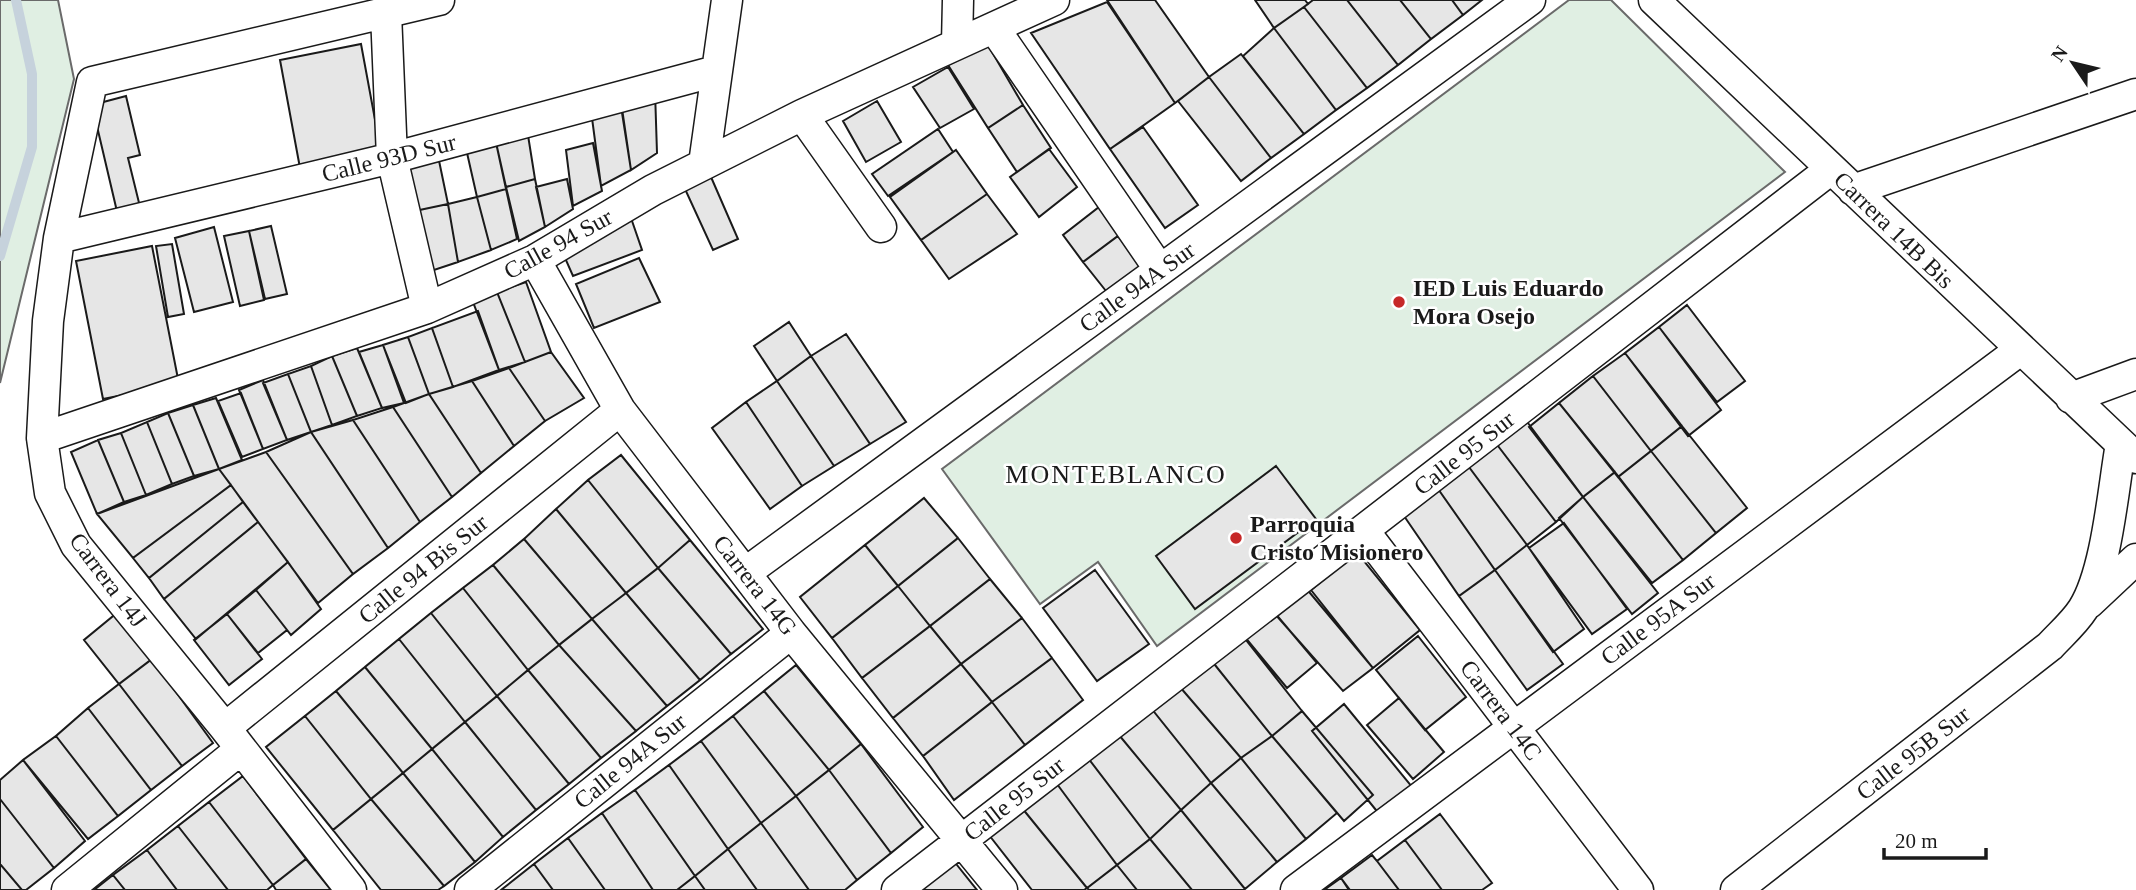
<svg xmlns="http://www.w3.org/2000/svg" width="2136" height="890" viewBox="0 0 2136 890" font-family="'Times New Roman',serif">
<rect width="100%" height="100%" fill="#fff"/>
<path fill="#e0efe3" stroke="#6a6a6a" stroke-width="2" d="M0 0H58L74 79 0 383Z
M1569 0H1611L1785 172 1157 646 1098 562 1040 604 942 469Z"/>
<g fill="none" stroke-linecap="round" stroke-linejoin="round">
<path stroke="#c6d2dc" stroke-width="10" d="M0 256 32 147V74L16 0"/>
</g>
<path fill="#e6e6e6" stroke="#1a1a1a" stroke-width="2" d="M1107 0H1155L1209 77 1175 103Z
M1255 0H1305L1308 4 1274 28Z
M1313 0H1347L1398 65 1367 88 1304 7Z
M1347 0H1400L1431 39 1398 65Z
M1400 0H1452L1463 15 1431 39Z
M1452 0H1482L1463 15Z
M1107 2 1175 103 1110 149 1031 33Z
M1304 7 1367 88 1336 110 1274 28Z
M1274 28 1336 110 1304 134 1243 56Z
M361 44 381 152 300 168 280 60Z
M988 45 1023 105 988 128 948 65Z
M1241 54 1304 134 1271 158 1209 77Z
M948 67 974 109 940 128 913 87Z
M1209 77 1271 158 1241 181 1178 101Z
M655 91 657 153 631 170 620 100Z
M620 95 631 170 601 186 590 103Z
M126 96 140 155 128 158 142 215 119 220 92 105Z
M877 101 901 142 866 162 843 121Z
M1023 105 1051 148 1017 172 988 128Z
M1143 127 1198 205 1165 228 1110 149Z
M527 129 535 179 506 187 495 138Z
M938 129 953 152 888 196 872 174Z
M495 138 506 189 477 197 465 144Z
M593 143 602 191 573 206 566 150Z
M1049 149 1077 187 1039 217 1010 177Z
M956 150 987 194 921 240 890 197Z
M437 151 448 204 410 212 396 161Z
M711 177 738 239 713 250 685 189Z
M535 179 545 227 519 241 506 187Z
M567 179 573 209 545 227 536 187Z
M506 189 517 239 491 250 477 197Z
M987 194 1017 234 949 279 921 240Z
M477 197 491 250 458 262 448 204Z
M448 204 458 262 434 270 420 267 410 212Z
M1099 207 1119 235 1083 262 1063 235Z
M631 218 642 250 573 276 565 258Z
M271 226 287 294 265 299 249 231Z
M214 227 233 302 194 312 175 238Z
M249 231 264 300 240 306 224 236Z
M1118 236 1142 265 1106 291 1083 262Z
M172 244 184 314 168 317 156 246Z
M152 246 179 384 103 399 76 261Z
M639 258 660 302 594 328 576 284Z
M526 282 551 352 525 362 497 292Z
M497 292 525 362 499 370 473 302Z
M1687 305 1745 381 1717 402 1659 327Z
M478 311 499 370 453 387 432 328Z
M789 322 811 356 777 381 754 346Z
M1659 327 1721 410 1688 436 1625 353Z
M432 328 453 387 429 394 408 337Z
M846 334 906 422 870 444 811 356Z
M408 337 429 394 406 403 383 345Z
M383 345 404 403 382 408 359 352Z
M357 348 382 408 357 416 332 356Z
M551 352 584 398 545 421 509 368Z
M1625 353 1682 426 1651 451 1593 376Z
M332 356 357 416 332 425 311 366Z
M811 356 870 444 834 466 777 381Z
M311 366 332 425 311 432 288 374Z
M509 368 545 421 514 446 472 381Z
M288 374 311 432 287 440 263 383Z
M1593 376 1651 451 1618 477 1559 403Z
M263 380 287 440 263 449 239 390Z
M472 381 514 446 481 473 429 394Z
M777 381 834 466 802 486 746 402Z
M241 393 263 449 242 457 218 401Z
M429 394 481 473 452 497 393 407Z
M216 398 242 460 219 469 193 405Z
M746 402 802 486 770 509 712 428Z
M1559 403 1615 472 1583 497 1529 427Z
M193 405 219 469 194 476 168 413Z
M393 407 452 497 420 522 353 420Z
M168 413 194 476 172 484 147 422Z
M1525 419 1583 497 1556 522 1495 442Z
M353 420 420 522 388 548 311 432Z
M147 422 172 484 146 495 121 433Z
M1682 426 1747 508 1716 533 1651 451Z
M311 432 388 548 353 574 266 452Z
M121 433 146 495 124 502 98 440Z
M98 440 124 502 97 514 71 452Z
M1495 442 1556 522 1527 545 1466 463Z
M1651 451 1716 533 1683 560 1618 477Z
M266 452 353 574 318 603 219 469Z
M621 455 690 540 658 568 588 480Z
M1466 463 1527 545 1495 570 1436 486Z
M1276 466 1316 519 1195 609 1156 556Z
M219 469 231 485 133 558 97 514Z
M1615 472 1683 560 1652 583 1583 497Z
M588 480 658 568 626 593 556 509Z
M231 485 243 502 149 578 133 558Z
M1436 486 1495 570 1459 596 1404 516Z
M1583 497 1658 593 1632 614 1559 518Z
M924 498 958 538 898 586 865 545Z
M243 502 258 522 164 599 149 578Z
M556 509 626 593 592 619 524 539Z
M258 522 288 562 196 639 164 599Z
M1564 523 1627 609 1592 634 1529 548Z
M958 538 990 579 930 626 898 586Z
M524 539 592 619 559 645 493 565Z
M690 540 763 629 731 654 658 568Z
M865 545 898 586 832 638 800 597Z
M1527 545 1584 629 1553 652 1495 570Z
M1351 557 1364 561 1420 630 1373 668 1311 590Z
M288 562 321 609 291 635 256 590Z
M493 565 559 645 528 670 463 588Z
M658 568 731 654 700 680 626 593Z
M1095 570 1149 644 1097 681 1043 608Z
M1495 570 1563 664 1527 690 1459 596Z
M990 579 1022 618 961 664 930 626Z
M898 586 930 626 862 678 832 638Z
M1305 587 1373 668 1343 691 1275 614Z
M463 588 528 670 497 696 431 613Z
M256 590 287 630 258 653 227 614Z
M626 593 700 680 667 706 592 619Z
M118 612 152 659 119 684 84 640Z
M1274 612 1317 663 1287 688 1244 636Z
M431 613 497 696 465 722 399 639Z
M227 614 262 659 229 685 194 640Z
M1022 618 1052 658 992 702 961 664Z
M592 619 667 706 636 731 559 645Z
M930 626 961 664 893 718 862 678Z
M1242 635 1302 711 1272 736 1211 660Z
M1418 636 1466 697 1425 730 1376 670Z
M399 639 465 722 432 749 365 667Z
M559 645 636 731 601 758 528 670Z
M1052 658 1083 700 1025 745 992 702Z
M152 659 213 743 182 766 119 684Z
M1211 660 1272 736 1241 758 1180 687Z
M961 664 992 702 923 756 893 718Z
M796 665 861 744 829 770 764 691Z
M365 667 432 749 403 773 336 691Z
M528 670 601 758 569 784 497 696Z
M119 684 182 766 151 790 88 708Z
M1180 687 1241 758 1211 783 1151 708Z
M336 691 403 773 371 799 305 716Z
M764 691 829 770 796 796 733 716Z
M497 696 569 784 536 810 465 722Z
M1399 698 1444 752 1413 779 1367 725Z
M992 702 1025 745 954 800 923 756Z
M1344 704 1413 788 1380 815 1312 731Z
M88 708 151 790 118 816 56 736Z
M1151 708 1211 783 1181 810 1119 735Z
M1302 711 1373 795 1344 821 1272 736Z
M305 716 371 799 333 830 266 747Z
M733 716 796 796 761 823 701 741Z
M465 722 536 810 503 837 432 749Z
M1119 735 1181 810 1150 839 1088 758Z
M56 736 118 816 88 839 23 760Z
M1272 736 1337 813 1306 839 1241 758Z
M701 741 761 823 728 849 669 765Z
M861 744 923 827 891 853 829 770Z
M432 749 503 837 475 862 403 773Z
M1088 758 1150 839 1117 865 1057 784Z
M1241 758 1306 839 1277 862 1211 783Z
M23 760 85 841 54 868 0 799V780Z
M669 765 728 849 695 876 635 790Z
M829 770 891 853 857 880 796 796Z
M403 773 475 862 444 886 371 799Z
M243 776 306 859 273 885 209 802Z
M1211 783 1277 862 1245 889 1181 810Z
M1057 784 1117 865 1087 888 1022 808Z
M635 790 695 876 677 890H653L602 813Z
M796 796 857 880 845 890H809L761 823Z
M0 799 54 868 26 890H22L0 864Z
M371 799 444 886 438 890H381L333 830Z
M209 802 273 885 267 890H228L178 826Z
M1022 808 1087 888 1084 890H1032L989 835Z
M1181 810 1245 889 1244 890H1192L1150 839Z
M602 813 653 890H605L568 838Z
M1440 814 1492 883 1482 890H1442L1405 840Z
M761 823 809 890H757L728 849Z
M178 826 228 890H177L147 850Z
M568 838 605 890H553L534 864Z
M1150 839 1192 890H1137L1117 865Z
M1405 840 1442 890H1399L1377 861Z
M728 849 757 890H705L695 876Z
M147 850 177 890H125L113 875Z
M1372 855 1377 861 1399 890H1350L1341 878Z
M306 859 331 890H276L273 885Z
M953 860 977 890H920Z
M0 864 22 890H0Z
M534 864 553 890H501Z
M1117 865 1137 890H1089L1087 888Z
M113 875 125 890H94Z
M695 876 705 890H677Z
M1341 878 1349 890H1324Z"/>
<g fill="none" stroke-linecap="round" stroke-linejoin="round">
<defs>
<path id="minor" d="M1654 0 2136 458
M386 13 392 158 427 308
M994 28 1160 270
M957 44 958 0
M802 115 881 227
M704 164 727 0
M1853 190 2136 94
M59 238 392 158 716 71
M535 260 620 410 791 633 1002 890
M2071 398 2136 374
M42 438 427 308 535 260 653 190 802 115 1054 0
M1364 531 1638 890
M745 573 1530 0
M2089 603 2136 559
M225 728 620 410
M67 890 241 749
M351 890 225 728 76 545 50 493 42 438 48 321 59 238 92 82 439 0
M470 890 791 633
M897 890 1831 169
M1296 890 2020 350
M1736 890 2050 646C2061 634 2074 623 2083 609 2107 571 2113 489 2121 444"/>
</defs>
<use href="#minor" stroke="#1a1a1a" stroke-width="33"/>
<use href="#minor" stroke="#fff" stroke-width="30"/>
</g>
<g fill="#c62828" stroke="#fff" stroke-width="2.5">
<circle cx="1399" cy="302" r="7"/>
<circle cx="1236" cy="538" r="7"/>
</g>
<g text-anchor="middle" stroke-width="5" stroke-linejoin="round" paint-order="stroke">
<g font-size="24" fill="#1a1a1a" stroke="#fff">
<text transform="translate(389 158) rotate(-14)" y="8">Calle 93D Sur</text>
<text transform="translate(1894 230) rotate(44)" y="8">Carrera 14B Bis</text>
<text transform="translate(558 244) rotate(-29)" y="8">Calle 94 Sur</text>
<text transform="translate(1137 287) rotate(-36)" y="8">Calle 94A Sur</text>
<text transform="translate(1464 453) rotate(-38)" y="8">Calle 95 Sur</text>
<text transform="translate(423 569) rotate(-39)" y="8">Calle 94 Bis Sur</text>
<text transform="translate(108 580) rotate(53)" y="8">Carrera 14J</text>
<text transform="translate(755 585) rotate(52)" y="8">Carrera 14G</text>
<text transform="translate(1658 619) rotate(-37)" y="8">Calle 95A Sur</text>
<text transform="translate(1501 710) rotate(53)" y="8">Carrera 14C</text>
<text transform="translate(1913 753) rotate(-38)" y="8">Calle 95B Sur</text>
<text transform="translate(630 761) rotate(-39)" y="8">Calle 94A Sur</text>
<text transform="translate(1014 799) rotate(-38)" y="8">Calle 95 Sur</text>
</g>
<g font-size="24" font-weight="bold" fill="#1a1a1a" stroke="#fff" text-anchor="start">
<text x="1413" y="296">IED Luis Eduardo<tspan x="1413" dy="28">Mora Osejo</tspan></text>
<text x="1250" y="532">Parroquia<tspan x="1250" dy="28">Cristo Misionero</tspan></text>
</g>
<g font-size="26" letter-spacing="2" fill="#1a1a1a" stroke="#fff">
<text x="1116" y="483">MONTEBLANCO</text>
</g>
</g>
<g transform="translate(2073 63) rotate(305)" stroke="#ffffff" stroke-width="5" paint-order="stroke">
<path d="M0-5L12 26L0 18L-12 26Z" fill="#1a1a1a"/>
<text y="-10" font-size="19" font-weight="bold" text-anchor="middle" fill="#1a1a1a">N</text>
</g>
<path d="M1884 848v10h102v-10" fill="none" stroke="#1a1a1a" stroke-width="3.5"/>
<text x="1895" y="848" font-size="21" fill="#1a1a1a" stroke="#ffffff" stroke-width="5" paint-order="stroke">20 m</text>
</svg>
